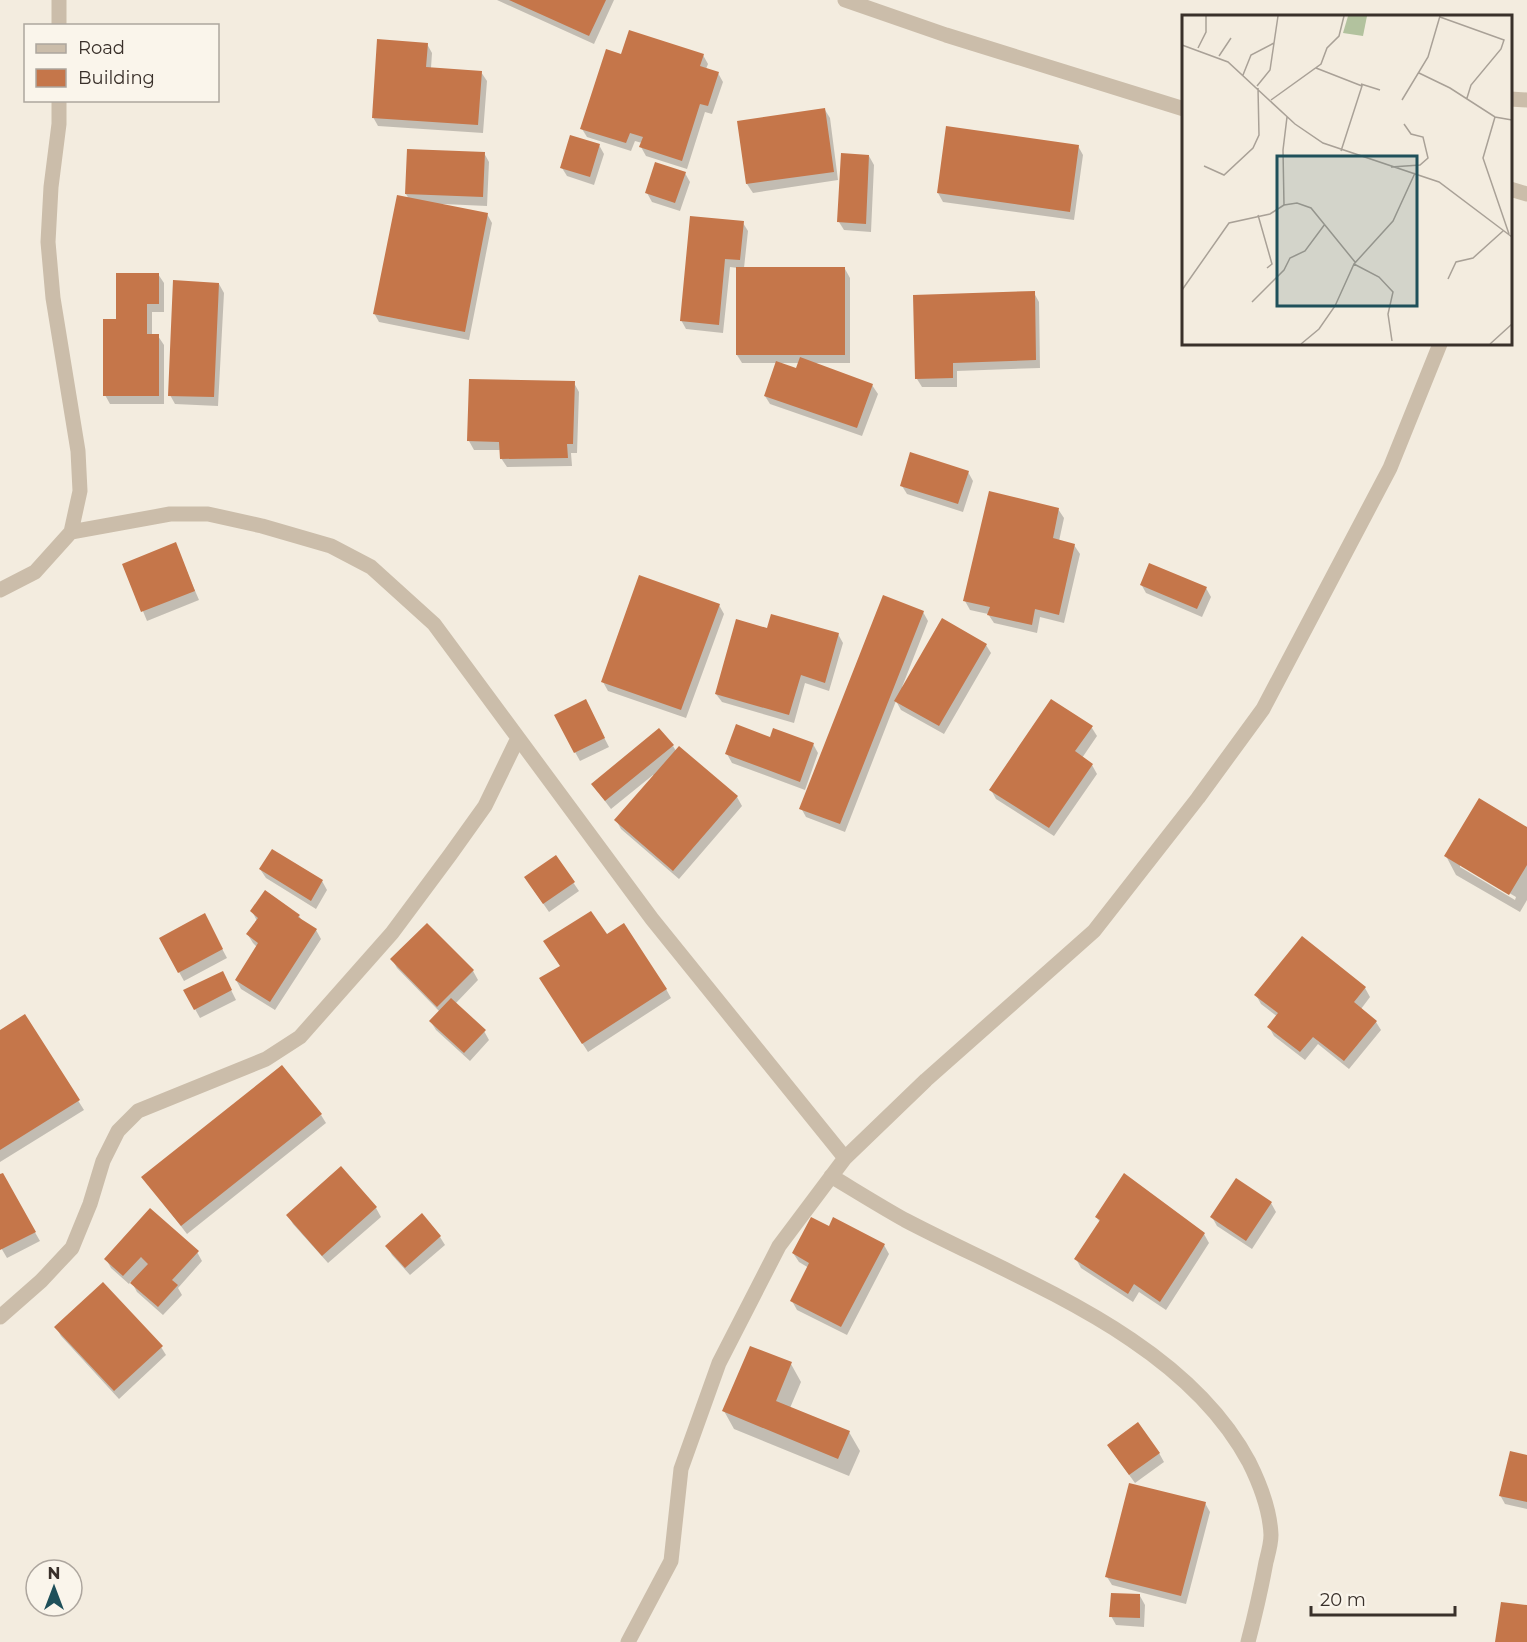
<svg xmlns="http://www.w3.org/2000/svg" width="1527" height="1642" viewBox="0 0 1527 1642" font-family="Montserrat,sans-serif">
<rect width="100%" height="100%" fill="#f3ecdf"/>
<path fill="#0003" fill-rule="evenodd" d="M497 0H614L594 44Z
M427 44 432 53 431 68 481 72 487 81 483 133 378 126 373 117Z
M703 55 708 64 706 69 718 73 723 82 712 114 705 112 687 169 646 156 641 147 642 143 635 141 631 151 587 137 582 129 622 56Z
M825 110 830 118 838 180 753 193 747 184 739 122Z
M599 145 604 154 594 185 567 176 562 168Z
M1078 146 1083 155 1074 220 943 202 938 193Z
M484 153 489 162 487 206 443 204V206L487 214 492 223 469 340 379 322 374 313 409 199 406 194Z
M869 156 874 165 871 232 844 230 839 222Z
M685 173 690 182 680 211 652 202 647 193Z
M743 223 748 231 744 268 845 269 850 278V363H814L872 385 878 394 862 436 770 404 765 396 776 363H742L737 355 738 268 730 267 723 333 686 329 681 320ZM780 363H799L797 370Z
M158 274 164 283V312H152V336H158L164 345V404H110L105 395 118 321Z
M219 284 224 293 218 406 175 404 170 395Z
M1034 293 1039 302 1040 368 957 371V387H922L917 379Z
M574 383 579 392 577 453H571L572 466 507 467 501 458V450H474L469 441Z
M968 472 973 481 963 512 907 494 902 486Z
M1058 509 1064 518 1059 541 1074 545 1080 554 1064 623 1040 617 1037 633 994 623 988 614 970 610 965 601Z
M175 544 199 600 147 621 124 565Z
M1141 584 1206 588 1211 597 1202 617 1146 593Z
M719 605 724 614 686 718 608 691 603 682Z
M923 612 928 621 902 687 986 645 991 653 944 734 901 710 896 701 845 832 806 817 801 808Z
M768 629 838 634 843 643 829 691 805 683 794 723 722 702 716 694Z
M1052 701 1092 728 1097 736 1082 758 1092 765 1097 774 1054 836 996 799 991 790Z
M590 710 609 747 580 761 575 752Z
M813 744 818 753 805 790 732 763 727 754Z
M673 746 676 751 737 797 742 806 679 879 621 829 616 820 654 776 653 775 611 809 592 784Z
M1527 829V900L1520 912 1456 875 1446 856ZM1460 864 1516 897 1515 900 1460 867Z
M556 857 579 891 549 912 531 886Z
M260 869 322 881 327 890 316 909 266 878Z
M252 911 299 916 303 922 316 930 321 939 275 1010 241 989 236 980 257 947 253 943 248 935 257 921Z
M209 924 227 958 184 981 179 972Z
M427 925 473 971 478 980 455 1004 484 1031 489 1040 470 1061 436 1030 431 1022 440 1012 397 968 392 959Z
M606 937 666 989 671 998 588 1052 546 987Z
M1302 938 1365 988 1370 997 1361 1009 1376 1022 1381 1030 1349 1069 1318 1044 1305 1060 1274 1036 1269 1027 1278 1017 1261 1004 1256 995Z
M227 982 236 1000 200 1018 185 991Z
M25 1016 84 1110 0 1162V1032Z
M321 1115 326 1123 187 1234 143 1177Z
M341 1169 376 1208 381 1217 328 1263 293 1224 288 1215Z
M2 1175 40 1241 7 1258 0 1246V1176Z
M1124 1175 1204 1234 1209 1243 1166 1310 1139 1292 1133 1302 1081 1268 1076 1259 1100 1222 1096 1217Z
M1271 1203 1276 1212 1252 1249 1217 1226 1212 1217Z
M830 1228 884 1245 889 1254 847 1335 797 1310 792 1301 809 1268 799 1262 793 1253Z
M440 1237 445 1245 410 1275 392 1255 387 1246Z
M197 1252 202 1261 178 1288 182 1295 163 1315 137 1292 131 1281 129 1284 111 1268 106 1259Z
M56 1327 161 1347 166 1355 119 1399 61 1336Z
M791 1364 801 1382 790 1408 849 1432 860 1451 849 1476 734 1429 724 1411Z
M1159 1453 1164 1462 1135 1483 1114 1454Z
M1527 1457V1509L1505 1504 1500 1495Z
M1205 1503 1210 1512 1186 1604 1112 1585 1107 1577Z
M1140 1596 1145 1605 1144 1627 1116 1625 1111 1616Z"/>
<path fill="#c5764a" d="M509 0H606L589 36Z
M629 30 704 54 700 66 719 72 708 106 700 104 682 161 639 147 643 137 630 133 626 143 580 129 606 49 621 54Z
M377 39 428 43 426 67 482 71 478 125 372 118Z
M825 108 834 172 746 184 737 121Z
M946 126 1079 145 1070 212 937 193Z
M570 135 600 144 590 177 560 168Z
M407 149 485 152 483 197 405 194Z
M841 153 869 155 866 224 837 222Z
M655 162 686 172 675 203 645 193Z
M397 195 488 213 465 332 373 314Z
M690 216 744 221 740 260 725 259 719 325 680 321Z
M736 267H845V355H736Z
M116 273H159V304H147V334H159V396H103V319H116Z
M173 280 219 283 214 397 168 396Z
M1035 291 1036 360 953 363V378L915 379 913 295Z
M800 357 873 384 857 428 764 396 776 361 796 368Z
M469 379 575 381 573 444H567L568 458 500 459 499 442 467 441Z
M910 452 969 471 958 504 900 486Z
M989 491 1059 508 1053 538 1075 544 1059 615 1035 609 1032 625 987 615 990 607 963 601Z
M176 542 195 591 141 612 122 564Z
M1149 563 1207 587 1197 609 1140 585Z
M639 575 720 604 681 710 601 682Z
M883 595 924 611 840 824 799 809Z
M771 614 839 633 825 683 801 675 789 715 715 694 736 619 767 628Z
M942 618 987 644 939 726 894 701Z
M586 699 605 738 574 753 554 715Z
M1051 699 1093 726 1075 751 1093 764 1049 828 989 790Z
M736 724 770 737 773 728 814 743 800 782 725 754Z
M659 728 674 745 605 801 591 784Z
M679 746 738 796 673 871 614 820Z
M1479 798 1527 827V865L1509 895 1444 856Z
M272 849 323 880 311 901 259 869Z
M556 855 575 882 543 904 524 877Z
M265 890 300 915 298 917 317 929 270 1002 235 980 258 943 246 934 258 918 250 911Z
M591 911 607 934 624 923 667 989 582 1044 539 978 560 966 543 941Z
M205 913 223 949 178 973 159 938Z
M427 923 474 970 437 1007 390 959Z
M1302 936 1366 987 1354 1002 1377 1021 1344 1061 1313 1037 1300 1052 1267 1027 1278 1013 1254 995Z
M223 971 232 990 194 1010 183 990Z
M451 998 486 1030 464 1053 429 1021Z
M25 1014 80 1100 0 1150V1030Z
M282 1065 322 1114 181 1226 141 1177Z
M341 1166 377 1207 322 1256 286 1215Z
M3 1173 36 1232 0 1250V1174Z
M1124 1173 1205 1233 1160 1302 1134 1284 1128 1294 1074 1259 1100 1220 1095 1217Z
M1236 1178 1272 1202 1246 1241 1210 1217Z
M150 1208 199 1251 172 1280 178 1285 158 1307 130 1283 148 1264 141 1257 123 1276 104 1259Z
M422 1213 441 1236 405 1268 385 1246Z
M811 1217 829 1226 833 1217 885 1244 841 1327 790 1301 809 1263 792 1253Z
M103 1282 163 1346 114 1391 54 1327Z
M750 1346 792 1362 776 1401 850 1431 838 1459 722 1411Z
M1138 1422 1160 1453 1129 1475 1107 1445Z
M1510 1451 1527 1455V1502L1499 1496Z
M1129 1483 1206 1502 1181 1596 1105 1577Z
M1111 1593 1140 1594V1618L1109 1617Z
M1501 1602 1527 1605V1642H1495Z"/>
<g fill="none" stroke-linecap="round" stroke-linejoin="round">
<path stroke="#cbbdaa" stroke-width="15" d="M845 0 946 35 1184 109
M59 26V0
M1510 99 1527 100
M1510 189 1527 194
M71 532 170 514H208L262 526 331 546 371 567 434 624 652 919 845 1158
M0 590 35 572 71 532 80 491 78 451 53 298 48 242 51 187 59 124V100
M831 1176C856 1191 880 1206 905 1220 1023 1282 1183 1338 1249 1462 1260 1484 1270 1510 1271 1535 1271 1544 1268 1554 1266 1562 1261 1589 1255 1615 1248 1642
M0 1317 41 1281 72 1248 90 1204 103 1161 118 1131 138 1111 266 1059 300 1037 392 933 450 855 485 806 518 738
M628 1642 671 1561 681 1469 719 1363 779 1246 845 1158 926 1080 1094 931 1198 798 1263 709 1390 468 1440 344"/>
</g>
<g transform="translate(1182 15)">
<rect width="330" height="330" fill="#f3ecdf"/>
<path d="M166 1H185L181 21 161 18Z" fill="#b2c29e"/>
<path fill="none" stroke="#a9a197" stroke-width="1.5" d="M258 2 322 25 319 34 289 70 285 83M0 30 46 47 113 109 141 128 257 167 330 222M16 33 24 17V1M37 41 49 23M134 53 180 71 159 136M237 58 268 73 313 102 330 105M61 60 69 40 92 28M179 69 198 75M75 71 88 55 96 1M89 85 139 49 145 33 157 21 162 1M220 85 246 42 258 1M313 102 301 143 327 219M22 151 42 160 71 133 77 120 76 73M209 152 238 150 246 143 241 122 229 119 222 109M102 190 115 188 129 193 173 247M76 200 90 249 85 253M172 249 197 262 211 277 206 299 210 326M266 264 274 247 291 243 321 216M0 275 47 208 88 199 102 190 101 135 105 102M70 287 102 255 108 243 123 236 143 209M119 329 137 314 153 291 172 249 211 206 233 158M308 329 330 309"/>
<path fill="#1f505a" fill-opacity="0.15" stroke="#1f505a" stroke-width="3" d="M95 141H235V291H95Z"/>
<rect width="330" height="330" fill="none" stroke="#39302a" stroke-width="3"/>
</g>
<rect x="24" y="24" width="195" height="78" fill="#faf5eb" stroke="#ada69e" stroke-width="1.5"/>
<rect x="36" y="44" width="30" height="9" fill="#cbbdaa" stroke="#ada69e" stroke-width="1.5"/>
<text x="78" y="54" font-size="18" fill="#39302a">Road</text>
<rect x="36" y="69" width="30" height="18" fill="#c5764a" stroke="#ada69e" stroke-width="1.5"/>
<text x="78" y="84" font-size="18" fill="#39302a">Building</text>
<g transform="translate(54 1588)"><circle r="28" fill="#faf5eb" stroke="#ada69e" stroke-width="1.5"/>
<path d="M0-4.5L10 22L0 15L-10 22Z" fill="#1f505a"/>
<text y="-9" font-size="16" font-weight="bold" text-anchor="middle" fill="#39302a">N</text>
</g>
<path d="M1311 1606v9h144v-9" fill="none" stroke="#39302a" stroke-width="3"/>
<text x="1320" y="1606" font-size="18" fill="#39302a" stroke="#faf5eb" stroke-width="4.5" paint-order="stroke">20 m</text>
</svg>
